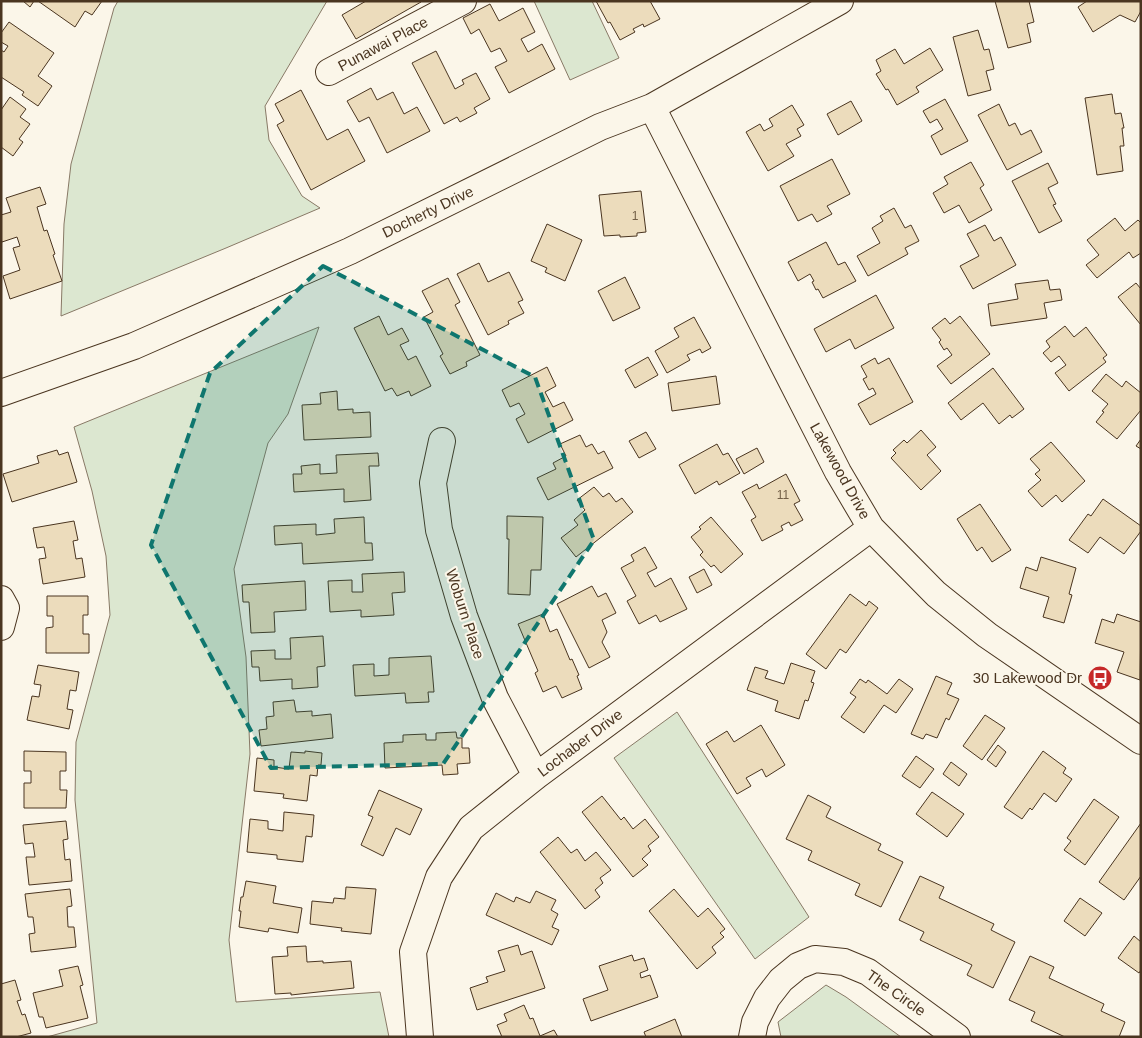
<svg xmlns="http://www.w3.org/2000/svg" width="1142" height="1038" viewBox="0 0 1142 1038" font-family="Arial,sans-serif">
<rect width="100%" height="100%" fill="#fbf6e9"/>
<path fill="#dce7d0" stroke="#887966" d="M118 1H327L265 106 269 140 302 196 320 208 226 248 61 316 64 224 71 164 114 8Z
M534 1H592L619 58 570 80Z
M319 327 288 414 268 443 234 569 246 657 250 754 229 940 236 1002 380 992 389 1037H47L97 1023 75 800 76 742 110 615 106 556 92 491 74 427Z
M677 712 809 917 755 959 614 758Z
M826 985 846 997 901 1037H781L778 1022Z"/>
<path fill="#ecdcbc" stroke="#4a3520" d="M23 1H34L30 7Z
M38 1H102L92 15 85 11 75 27Z
M366 1H420L421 2 356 39 342 15Z
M596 1H650L660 19 644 27 643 24 633 29 635 32 620 40 610 22 608 23Z
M995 1H1029L1034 22 1027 24 1031 42 1008 48Z
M1087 1H1141V11L1135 22 1120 15 1093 32 1078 7Z
M490 4 499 21 523 8 535 32 521 39 528 52 542 44 555 69 509 93 495 67 507 61 500 48 491 52 479 29 471 34 463 18Z
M9 22 54 53 38 76 52 86 38 106 22 95 24 92 1 77V50L4 52 8 46 1 42V33Z
M978 30 984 50 989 49 994 69 986 71 991 90 968 96 953 37Z
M930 48 943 70 916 87 919 92 897 105 888 89 886 90 876 74 881 71 876 60 895 49 904 64Z
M436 51 455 89 464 84 462 80 476 73 490 99 474 108 477 113 460 122 457 117 444 124 412 63Z
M371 88 377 100 393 92 404 114 417 107 430 131 387 153 369 117 359 122 347 101Z
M301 90 327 140 348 129 365 161 311 190 277 125 284 121 275 104Z
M1112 94 1115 114 1121 113 1124 128H1122L1124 146H1120L1123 171 1097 175 1085 98Z
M10 97 26 109 20 117 30 124 19 139 23 142 13 156 1 147V110Z
M945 99 968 141 941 155 931 136 943 129 937 119 930 123 923 111Z
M851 101 862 121 838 135 827 114Z
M999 104 1009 126 1015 123 1021 135 1031 130 1042 152 1007 170 978 115Z
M792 105 804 125 797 129 801 136 786 144 794 156 768 171 746 132 760 124 764 131 773 126 769 119Z
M832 159 850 194 827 206 832 214 817 222 812 214 798 221 780 186Z
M971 162 984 185 980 188 992 210 969 223 959 205 944 213 933 193 948 184 944 177Z
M1048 163 1058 183 1048 188 1056 204 1053 205 1062 221 1039 233 1012 181Z
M40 187 46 204 37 207 44 231 47 230 55 254 53 255 62 281 10 299 3 276 20 270 13 248 20 246 17 237 2 242 1 239V215L11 212 6 198Z
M641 191 646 232 637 233V236L620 237V235L604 236 599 195Z
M894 208 905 228 911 225 919 241 905 248 908 254 868 276 857 256 880 243 872 228 883 221 880 216Z
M1115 218 1125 231 1138 220 1141 223V253L1133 258 1129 252 1097 278 1086 265 1099 255 1087 240Z
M547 224 582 240 565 281 545 272 547 268 531 261Z
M985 225 994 241 1001 237 1016 265 973 289 960 266 979 256 967 234Z
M826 242 838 265 845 262 856 281 823 298 818 289 816 290 812 282 814 281 810 274 798 281 788 262Z
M479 263 488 282 509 272 523 300 518 302 524 313 508 321 509 324 488 335 457 274Z
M625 277 640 308 613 321 598 291Z
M448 278 460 302 455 305 480 355 466 362 467 366 450 374 440 356 443 354 424 317 433 312 422 291Z
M1048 280 1050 290 1060 289 1062 300 1044 303 1047 318 991 326 988 304 1018 299 1015 284Z
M1136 283 1141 289V325L1118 297Z
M876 295 894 328 855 349 850 339 826 352 814 329Z
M379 316 388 335 402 328 409 341 400 345 408 360 416 356 431 386 411 396 409 391 397 396 392 388 385 391 354 328Z
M960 316 990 354 951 384 937 366 952 355 947 348 944 350 939 342 941 340 932 328 945 318 950 324Z
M694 317 711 348 702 353 700 349 687 355 690 360 667 373 655 351 679 337 674 328Z
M1065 326 1074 337 1086 327 1107 355 1103 358 1106 362 1069 391 1055 373 1066 365 1059 356 1051 362 1043 353 1050 347 1046 341Z
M648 357 658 375 635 388 625 370Z
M875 358 878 364 889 358 913 402 870 425 858 404 876 394 873 388 869 390 863 379 867 377 861 366Z
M547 367 556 386 545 392 553 407 564 402 573 420 528 443 516 419 525 414 519 403 510 407 502 390Z
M993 368 1024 409 1012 418 1010 415 999 424 983 403 961 420 948 403Z
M1106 374 1122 387 1126 381 1141 393V410L1117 439 1096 422 1104 412 1102 411 1108 404 1092 391Z
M716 376 720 404 672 411 668 383Z
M337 391 338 410 353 409V413L370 412 371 437 304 440 302 405 321 404 320 393Z
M921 430 936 447 927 455 941 471 921 490 891 458 896 453 893 450 904 440 907 443Z
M646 432 656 449 639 458 629 441Z
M580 435 586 447 592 444 598 454 604 451 613 468 548 500 537 478 556 469 553 463 566 456 560 444Z
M1141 439V449L1136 446Z
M1051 442 1085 481 1062 502 1056 495 1042 507 1028 491 1041 480 1035 474 1040 470 1030 459Z
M717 444 723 455 728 453 740 473 719 485 717 481 695 494 679 465Z
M757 448 764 462 744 474 736 459Z
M57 450 59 455 68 452 77 482 12 502 3 474 39 463 37 456Z
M378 453 379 466H369L371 500 344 502V489L294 492 293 474H302L301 466 320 464V474L337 473 336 455Z
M786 474 800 501 794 504 803 520 791 526 789 522 781 526 783 530 762 541 751 520 756 517 742 492 757 484 759 489Z
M594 487 603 497 609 493 616 502 622 498 633 512 576 557 561 538 578 525 574 520 585 510 577 500Z
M1103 499 1141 526V531L1124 554 1100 537 1088 553 1069 540 1088 514 1091 516Z
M980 504 1011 550 992 562 982 547 977 551 957 519Z
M507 516 543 517 541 570H531L530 595 508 594 509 539H507Z
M364 517 365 543H372L373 560 303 564 302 543 275 545 274 526 316 524V535L335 533 334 519Z
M711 517 743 554 721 573 714 565 711 567 700 555 703 552 691 537 701 529 699 527Z
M74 521 78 540 73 541 76 559 82 558 85 577 43 584 39 559 46 558 44 547 37 548 33 528Z
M645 547 657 568 647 573 655 587 671 578 687 609 660 622 656 615 639 624 627 601 636 596 621 568 634 561 631 555Z
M1041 557 1076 568 1069 594 1072 595 1064 623 1043 617 1049 597 1020 588 1026 567 1037 571Z
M704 569 712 585 697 593 689 577Z
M404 572 405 592 392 593 394 615 361 617V610L330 612 328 581 352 580V592H363L362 574Z
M305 581 306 610 274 612 275 632 251 633 249 602H243L242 585Z
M592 586 598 597 606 593 616 613 602 620 607 632 602 642 610 657 589 668 557 604Z
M850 594 866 606 869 601 878 608 846 653 840 649 826 669 806 654Z
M47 596H88V615H83V634H89V653H46V628L53 627V616H47Z
M543 614 550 632 557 629 570 660 572 659 579 675 577 676 582 689 562 698 556 686 543 692 535 673 538 671 518 624Z
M1117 614 1141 622 1140 680 1117 672 1124 652 1095 643 1102 619 1114 623Z
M323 636 325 666 317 667 318 687 292 689V679L260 681 259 667H252L251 651 275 650V659H291L290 638Z
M431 656 434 692H428L429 702 406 703 405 693 355 696 353 665 374 664V676L389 675V658Z
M791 663 815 671 811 682 814 683 808 701 805 700 799 719 775 711 778 701 747 690 755 667 768 671 765 678 784 684Z
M38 665 79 672 76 691 70 690 67 709 73 710 69 729 27 720 32 696 39 697 41 685 34 684Z
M936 676 952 683 947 694 959 699 949 720 946 718 937 738 926 734 923 739 911 734Z
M860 679 866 683 868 680 887 694 899 679 913 689 896 713 884 705 864 733 841 717 856 697 850 693Z
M294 700 296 712 312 711V716L331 714 333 738 261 746 259 730 267 729 266 717 274 716 273 702Z
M985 715 1005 728 982 760 963 746Z
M761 725 785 765 766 777 762 769 746 778 751 786 737 794 706 744 727 731 734 742Z
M456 732 457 738H462V748H469L470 763 457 764 458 774 443 775 442 765 385 768 384 743 403 742V735L426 734V740H436V733Z
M998 745 1006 752 996 767 987 760Z
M24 751 66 752V771H60V790H67L66 808H24V783H31V771H24Z
M305 751 322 753 321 765H318L317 776 310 775 307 801 283 798 284 794 254 791 257 758 274 760V767L289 769 291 752 305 753Z
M1043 751 1066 768 1063 773 1072 779 1056 802 1044 793 1032 810 1030 808 1022 819 1004 807Z
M916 756 934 769 920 788 902 776Z
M951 762 967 774 959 786 943 774Z
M379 790 422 809 410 835 396 828 383 856 361 845 373 817 368 815Z
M932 792 964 814 947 837 916 814Z
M808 795 831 807 826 817 881 844 878 850 903 862 881 907 855 895 860 884 808 860 812 851 786 839Z
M602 796 621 820 624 817 633 829 645 819 659 837 648 846 651 851 642 859 648 865 633 877 582 812Z
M1094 799 1119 817 1085 865 1064 850 1071 841 1067 838Z
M284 812 314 815 312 837 306 836 303 862 277 859V855L247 852 250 819 268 821V829L283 831Z
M66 821 68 839 63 840 65 860 70 859 72 881 29 885 26 857H35L33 843 25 844 23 825Z
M1141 823V876L1124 900 1099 882Z
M558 837 571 853 577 849 585 861 596 852 611 870 600 878 603 883 595 890 600 897 585 909 540 852Z
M920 876 944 887 939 898 994 924 991 930 1015 942 993 988 967 975 972 965 920 940 924 932 899 920Z
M246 881 276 886 273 903 302 908 298 933 269 928 268 932 239 927 241 911H239L241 897H243Z
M346 887 376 889 371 934 341 931 342 928 310 924 312 901 333 903 334 898 345 899Z
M70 889 72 906 67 907 68 927H74L76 947 31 952 29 934 35 933 33 917H28L25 894Z
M674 889 698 917 708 908 725 929 720 933 724 937 712 947 716 953 697 969 649 911Z
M536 891 556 900 551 910 558 914 552 927 559 930 552 945 486 915 496 893 514 902 516 897 530 903Z
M1080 898 1102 913 1085 936 1064 921Z
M1134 936 1141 942V970L1139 973 1118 958Z
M518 945 521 955 532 951 545 988 477 1010 470 988 488 982 486 977 505 971 498 951Z
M306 946 307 962 323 961V963L351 961 354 988 291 995V993L275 994 272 957 288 956 287 947Z
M632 955 634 961 644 958 648 970 640 973 641 978 650 975 658 997 591 1021 583 999 608 990 599 966Z
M1030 956 1054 967 1049 978 1104 1004 1101 1011 1125 1022 1119 1037H1065L1031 1021 1035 1012 1009 1000Z
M78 966 83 985 80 986 88 1018 46 1028 43 1017H39L33 993 63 986 59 970Z
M15 980 21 1000 17 1001 22 1015 25 1014 31 1033 16 1037H1V984Z
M524 1005 530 1019 533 1018 540 1036 554 1030 558 1037H502L497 1025 507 1021 504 1014Z
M675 1019 682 1037H646L644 1032Z"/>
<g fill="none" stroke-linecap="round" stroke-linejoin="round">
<defs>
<path id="minor" d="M329 72 463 1
M652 107 838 472 871 528 936 594 987 635 1141 741
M1 393 134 346 350 251 600 127 652 107 840 1
M442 441 433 483 439 530 464 616 495 698 536 776
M1 599 6 608 1 627
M420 1037 413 952 439 877 471 828 536 776 871 528
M752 1037 755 1022 767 998 781 980 798 966 815 959 844 962 868 972 957 1037"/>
</defs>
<use href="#minor" stroke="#4a3520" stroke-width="28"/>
<use href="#minor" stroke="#fbf6e9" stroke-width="26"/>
</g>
<path fill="#0f766e" fill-opacity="0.2" stroke="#0f766e" stroke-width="4" stroke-dasharray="10 6" stroke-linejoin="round" d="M323 266 535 377 594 540 443 764 271 768 151 545 210 373Z"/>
<defs>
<symbol id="bus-disc" viewBox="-11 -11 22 22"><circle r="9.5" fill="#c62828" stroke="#fbf6e9"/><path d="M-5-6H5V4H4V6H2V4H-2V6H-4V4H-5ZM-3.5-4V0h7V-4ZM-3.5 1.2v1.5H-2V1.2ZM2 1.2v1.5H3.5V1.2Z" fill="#fff"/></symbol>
</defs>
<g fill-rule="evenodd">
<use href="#bus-disc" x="1086" y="664" width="28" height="28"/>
</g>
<g text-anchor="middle" stroke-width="4" stroke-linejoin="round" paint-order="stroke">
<g font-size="12" fill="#725f47">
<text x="635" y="220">1</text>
<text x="783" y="499">11</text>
</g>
<g font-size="15" fill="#4a3520" stroke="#fbf6e9">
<text transform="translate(383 44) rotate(-28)" y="5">Punawai Place</text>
<text transform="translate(428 212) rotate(-26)" y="5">Docherty Drive</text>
<text transform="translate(840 471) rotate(61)" y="5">Lakewood Drive</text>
<text transform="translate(465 614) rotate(72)" y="5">Woburn Place</text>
<text transform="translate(580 743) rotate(-37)" y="5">Lochaber Drive</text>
<text transform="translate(896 993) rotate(35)" y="5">The Circle</text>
</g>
<g font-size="15" fill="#4a3520" stroke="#fbf6e9" text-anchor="end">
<text x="1082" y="683">30 Lakewood Dr</text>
</g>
</g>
<rect width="1142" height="1038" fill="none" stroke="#4a3520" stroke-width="5"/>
</svg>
